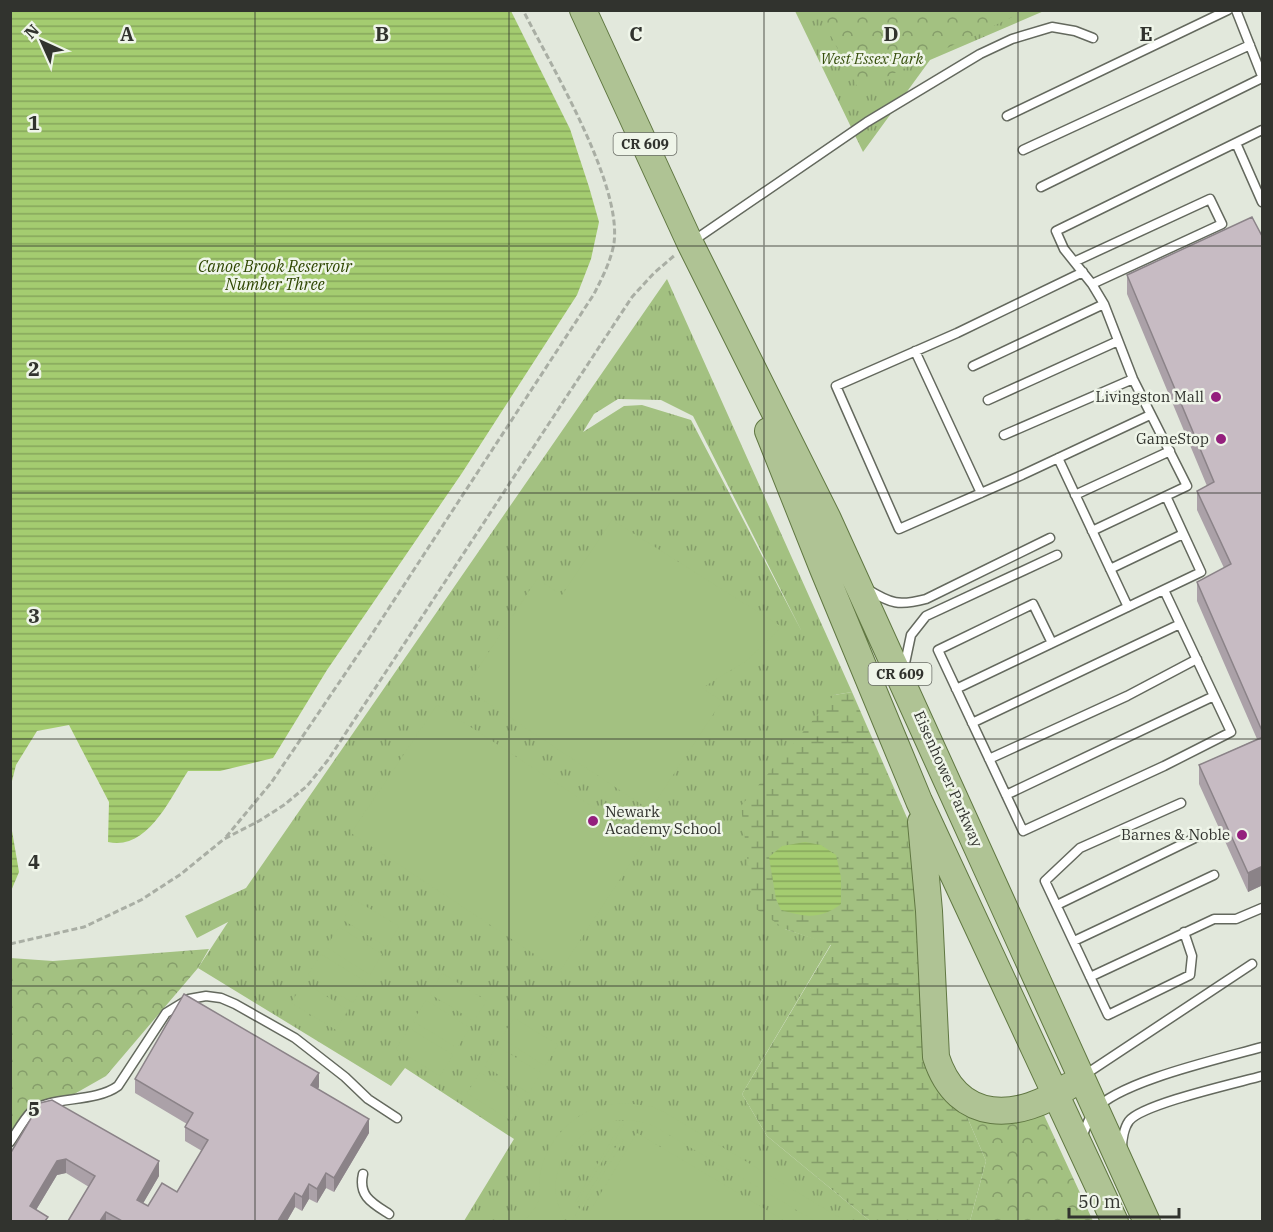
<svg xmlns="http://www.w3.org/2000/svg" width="1273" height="1232" viewBox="0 0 1273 1232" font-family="'IBM Plex Serif',serif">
<defs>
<pattern id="grass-tufts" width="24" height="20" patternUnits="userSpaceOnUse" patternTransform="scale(1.5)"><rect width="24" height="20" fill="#a3c181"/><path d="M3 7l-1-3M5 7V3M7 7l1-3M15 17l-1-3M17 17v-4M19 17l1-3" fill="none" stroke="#859d6a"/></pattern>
<pattern id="forest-crowns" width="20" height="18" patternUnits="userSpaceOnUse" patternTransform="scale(1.5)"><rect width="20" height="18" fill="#a3c181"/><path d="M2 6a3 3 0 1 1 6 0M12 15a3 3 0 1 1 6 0" fill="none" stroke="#859d6a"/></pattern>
<pattern id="wetland-marsh" width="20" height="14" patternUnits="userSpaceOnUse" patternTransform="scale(1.5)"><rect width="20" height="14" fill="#a3c181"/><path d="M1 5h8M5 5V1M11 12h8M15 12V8" fill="none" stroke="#859d6a"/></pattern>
<pattern id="water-rules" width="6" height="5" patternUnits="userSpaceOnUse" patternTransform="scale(1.5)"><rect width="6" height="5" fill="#a4cc70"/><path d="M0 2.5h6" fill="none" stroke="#86a65c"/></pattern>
</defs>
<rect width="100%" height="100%" fill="#e2e8dc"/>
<path fill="url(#grass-tufts)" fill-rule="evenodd" d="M795 11H1044L930 60 863 152Z
M667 279 852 692 834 695 785 929 831 944 742 1094 767 1136 870 1221H464L514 1139 405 1068 391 1086 198 968 228 922 197 938 185 916 246 888ZM618 399 661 400 693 416 802 632 691 420 642 405 624 406 583 432 594 414Z"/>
<path fill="url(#forest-crowns)" d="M818 11H1025L859 90Z
M209 949 198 968 106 1076 11 1130 10 958 53 961Z
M965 1112 1044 1115 1093 1221H970L986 1161Z"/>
<path fill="url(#wetland-marsh)" d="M852 692 908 820 917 882 925 1055 965 1112 986 1161 970 1221H870L767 1136 742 1094 831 945 785 929 753 907 741 806 834 695Z"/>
<path fill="#a3c181" d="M612 520 782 627 746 661 702 688 722 701 650 810 465 688 537 579 562 595Z
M437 705 645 841 560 971 351 833Z
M355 900 399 926 387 947 343 920Z
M339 927 382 954 370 975 326 947Z
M321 954 366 982 353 1003 308 975Z
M442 973 487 1001 474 1021 430 994Z
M304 982 348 1010 336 1030 291 1003Z
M426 1000 470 1028 457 1048 413 1021Z
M514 1018 558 1045 545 1066 501 1038Z
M409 1028 453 1055 440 1076 396 1049Z
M497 1046 541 1073 529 1093 484 1066Z
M480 1072 524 1100 511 1121 467 1093Z
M626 1103 653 1107 664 1112 845 1221H815L654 1126C639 1120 624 1118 609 1122 578 1129 551 1163 556 1195 557 1204 561 1213 565 1221H524C529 1215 538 1206 539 1198 541 1189 538 1179 541 1170 548 1141 570 1116 599 1107 607 1104 617 1104 626 1103Z
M621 1124 624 1125 577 1203 575 1202Z
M637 1133 785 1221H584Z
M621 1138 624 1140 575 1221H572Z"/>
<path fill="url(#water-rules)" d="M11 10 511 11 570 129 589 187 599 222 591 259 577 295 462 473 327 670 273 758 220 771H188C170 798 148 851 108 842L109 802 69 725 37 731 16 765 11 785Z
M11 825 19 872 11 891H10Z
M805 842 821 845 836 855 841 877V904C820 920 805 917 781 910L776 899 769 857 782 846Z"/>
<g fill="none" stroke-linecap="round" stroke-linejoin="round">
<defs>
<path id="service" d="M1236 10 1262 76
M1007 116 1228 10
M1236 143 1262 202
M1023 150 1250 45
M1041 187 1262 78
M693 241 867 122 980 54 1012 39 1052 27 1075 31 1093 38
M1076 261 1210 199 1222 224 1092 284
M1083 272 957 333 836 386 899 529 1022 475 1150 415
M915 351 981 493
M973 366 1104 304
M988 400 1118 341
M1004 435 1133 379
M1058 458 1128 607
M1075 495 1170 451
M1092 531 1187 486 1133 379 1104 304 1092 284 1064 249 1056 231 1262 130
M1110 569 1183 534
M867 589C891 604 899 606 926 599L1050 538
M1052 643 1033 604 938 650 1023 831 1164 766 1231 732 1164 590
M904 668 911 635 926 616 1057 555
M956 689 1201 572 1166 496
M972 723 1180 624
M989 759 1127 696 1197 659
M1006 795 1214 696
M1181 803 1080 848 1045 881 1108 1015 1190 975 1192 956 1184 932
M1057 905 1197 837
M1074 941 1214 875
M1090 977 1214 919H1236L1262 908
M1083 1076 1252 964
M1082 1139C1085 1128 1088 1119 1095 1110 1119 1081 1224 1058 1262 1047
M10 1142C17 1132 23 1120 32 1111 50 1096 95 1103 118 1086L166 1013 189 999 206 996 221 998 235 1004 295 1038 345 1077 368 1099 397 1118
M1122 1148C1122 1140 1124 1128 1129 1121 1142 1104 1237 1083 1262 1076
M363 1174C358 1196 372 1203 389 1214"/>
<path id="primary" d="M583 10 690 243 828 519 1147 1222
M768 431 823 569 919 801 1115 1222
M921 822 929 911 936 1057C958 1125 1019 1121 1069 1086"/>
</defs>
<use href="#service" stroke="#64695e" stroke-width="11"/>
<use href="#primary" stroke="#607742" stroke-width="28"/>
<path stroke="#a9aea4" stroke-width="3" stroke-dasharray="6 3" stroke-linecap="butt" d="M226 837 271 783 370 637 594 294C602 278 611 261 614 243 622 183 551 66 523 10
M10 944 84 927 141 900 181 874 224 839 259 821 284 805 307 786 328 760 632 297 654 273 675 255"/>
<use href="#service" stroke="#fff" stroke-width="8"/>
<use href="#primary" stroke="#afc394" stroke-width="26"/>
</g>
<path fill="#aba1a8" d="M1263 238V885L1248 892 1199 784V765L1257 739 1197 601V582L1224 568 1197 510V491L1207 486 1127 294V275Z
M135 1079 319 1087 318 1089 369 1133 334 1192 326 1188 317 1203 309 1199 302 1211 295 1207 287 1221H68L89 1187 66 1173 57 1175 36 1210 48 1221H10L40 1103 159 1176 143 1203 148 1206 177 1192 202 1151 185 1141V1127L187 1124 135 1093Z"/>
<path fill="#8b8388" d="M1263 866V885L1248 892V873Z
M319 1073V1087L311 1100V1085Z
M369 1119V1133L334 1192V1178Z
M66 1159V1173L57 1175 30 1220V1206L57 1161Z
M159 1161V1176L137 1214V1200Z
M326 1173V1188L317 1203V1189Z
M309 1184V1199L302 1211V1197Z
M295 1193V1207L287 1221H278Z
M106 1212V1221H100Z"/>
<path fill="#c7bbc3" stroke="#8b8388" stroke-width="1.5" d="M1252 217 1263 238V733L1197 582 1231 564 1197 491 1214 482 1127 275Z
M1263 737V866L1248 873 1199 765Z
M184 994 319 1073 311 1085 369 1119 334 1178 326 1173 317 1189 309 1184 302 1197 295 1193 278 1221H122L106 1212 100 1221H68L95 1176 66 1159 57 1161 30 1206 48 1217 45 1221H10V1154L40 1103 52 1100 159 1161 137 1200 148 1206 162 1183 177 1192 208 1140 185 1127 193 1113 135 1079Z"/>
<path fill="none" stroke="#31332e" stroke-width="1.5" stroke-opacity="0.55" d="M255 10V1222M509 10V1222M764 10V1222M1018 10V1222M10 246H1262M10 493H1262M10 739H1262M10 986H1262"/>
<g fill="#941f7d" stroke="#eff5e9" stroke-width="2">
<circle cx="1216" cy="397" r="6"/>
<circle cx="1221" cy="439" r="6"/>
<circle cx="593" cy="821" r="6"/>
<circle cx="1242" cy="835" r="6"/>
</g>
<g text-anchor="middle" stroke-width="5" stroke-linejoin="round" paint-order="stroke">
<g fill="#eff5e9" stroke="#6a6d66" stroke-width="1.5">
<rect x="613.5" y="133" width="63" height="22" rx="4.5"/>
<rect x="868.5" y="663" width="63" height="22" rx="4.5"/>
</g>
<g font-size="14" font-weight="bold" fill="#31332e">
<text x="645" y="149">CR 609</text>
<text x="900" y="679">CR 609</text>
</g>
<g font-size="15" font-style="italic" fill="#364f0b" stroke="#eff5e9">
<text x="872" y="64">West Essex Park</text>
</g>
<g font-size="15" fill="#31332e" stroke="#eff5e9" text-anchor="end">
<text x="1204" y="402">Livingston Mall</text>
<text x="1209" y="444">GameStop</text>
<text x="605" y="817" text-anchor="start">Newark<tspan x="605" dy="17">Academy School</tspan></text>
<text x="1230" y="840">Barnes &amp; Noble</text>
</g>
<g font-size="15" fill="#31332e" stroke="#eff5e9">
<text transform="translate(948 779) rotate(66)" y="5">Eisenhower Parkway</text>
</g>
<g font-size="16" font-style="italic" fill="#2e4600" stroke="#eff5e9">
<text x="275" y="272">Canoe Brook Reservoir<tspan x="275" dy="18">Number Three</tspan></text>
</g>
</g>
<g font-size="20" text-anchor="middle" font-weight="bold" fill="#31332e" stroke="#eff5e9" stroke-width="5" stroke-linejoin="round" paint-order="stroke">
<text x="127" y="41">A</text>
<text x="382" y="41">B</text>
<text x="636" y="41">C</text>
<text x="891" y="41">D</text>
<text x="1146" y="41">E</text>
<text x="34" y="130">1</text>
<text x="34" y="376">2</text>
<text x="34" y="623">3</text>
<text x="34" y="869">4</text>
<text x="34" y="1116">5</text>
</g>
<rect width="1273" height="1232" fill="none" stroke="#31332e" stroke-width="24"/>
<g transform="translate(42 42) rotate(315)" stroke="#eff5e9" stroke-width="4.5" paint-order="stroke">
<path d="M0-4.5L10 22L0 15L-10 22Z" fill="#31332e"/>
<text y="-9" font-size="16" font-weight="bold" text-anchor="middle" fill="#31332e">N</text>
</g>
<path d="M1069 1208v9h110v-9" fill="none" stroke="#31332e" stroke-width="3"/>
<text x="1078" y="1208" font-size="18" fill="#31332e" stroke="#eff5e9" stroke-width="4.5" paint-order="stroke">50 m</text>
</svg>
